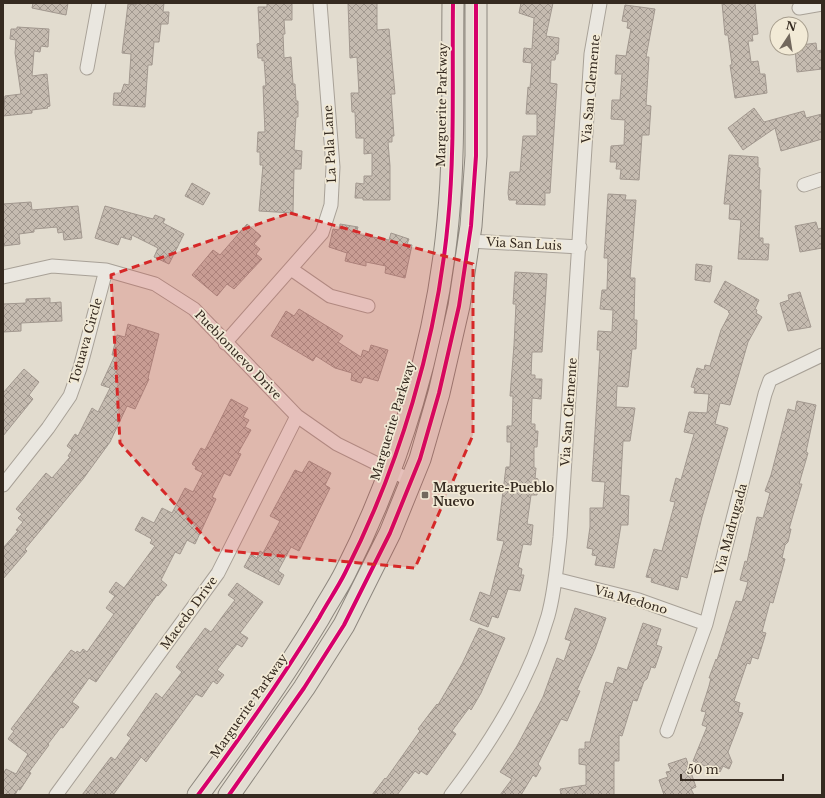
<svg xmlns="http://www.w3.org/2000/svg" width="825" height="798" viewBox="0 0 825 798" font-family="'Libre Baskerville',serif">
<defs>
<pattern id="building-cross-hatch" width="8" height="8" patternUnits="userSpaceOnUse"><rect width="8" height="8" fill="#c5bbb0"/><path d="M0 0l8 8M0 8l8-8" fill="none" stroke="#a1988f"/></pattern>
</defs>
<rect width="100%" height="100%" fill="#e2dccf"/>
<path fill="url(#building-cross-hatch)" stroke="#a2988f" d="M33 3H68L66 15 32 8Z
M136 3H164L163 12H169L168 24H161L159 42H154L152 65H148L145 107 113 105 114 93H121L124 84 129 85 131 54 122 53 128 4 136 5Z
M267 3H292V20H284L285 34H283L284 58 291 57 293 84H295L296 101H298V117H296L294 150 302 151 301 169H294L293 213 259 211 263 165H260V152H257L258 132H265L263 86H266L264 60 262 61V58H258L257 44 260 43 258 7H267Z
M348 3H377V30L389 29 395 94H391L394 136H392V142H388L390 166V200H363V198H355L356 183 364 184V176H372V153L364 154V138H356L355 112H352L351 93H359L357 57 350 58Z
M521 3H553L546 36 559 38 558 54H556L555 60H551L550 83 557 84 550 193H545V205L516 204 517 200H509L508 193 510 172H520L523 136H537V114H526L528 87 530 88 532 63 523 62 524 48 532 49 534 18 519 13Z
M722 3H755L758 34 752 35 753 41H748L751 62 758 61 760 74H765L767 93 735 98 730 65H732L728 35H725Z
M625 5 655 9 646 57H649L646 105 651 106 649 135H642L639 180 620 179 621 169H616L617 162H610L611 146 624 145 625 120 611 119 612 100H620L622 74H615L616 55 626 56 631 29 627 28 628 22 622 21Z
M17 27 49 29 48 47 41 46 40 52 34 51 32 76 47 74 50 106 47 107 48 108 32 110V113L3 116 5 96 21 94 15 53 16 40 10 39 11 29H17Z
M816 43 817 51 822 50V69L797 72 795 48H801V45Z
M754 108 764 122 804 111 806 118 822 114V139L781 151 775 128 743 150 728 128Z
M729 155 758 157V167L760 168 759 190H761L759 238H763V244H769L768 260 738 259 741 220 729 219 730 204H724Z
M192 183 210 193 203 205 185 196Z
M608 194 626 195 625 200H636L630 278H635L634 320H637L636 349H632L628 387 617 386 616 407 635 408 630 441H623L620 495 629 496 628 525H621L614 568 595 565 597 556 592 555 593 549 587 548 590 527V508H603L605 482 592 481 600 350H597L598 331 612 332 613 310 600 309 602 290H607L608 258H604Z
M31 202 32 210 78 206 82 238 64 240 63 232 58 233 57 227 34 229V232L19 234 20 244 3 246V204Z
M105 206 153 219 155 215 165 219 163 223 184 234 169 264 154 257 158 248 132 235 131 240 121 237 118 245 95 238Z
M816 222 818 229 822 228V248L800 252 795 226Z
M247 224 261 236 254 244 260 249 256 254 262 259 234 289 227 284 217 296 192 275 213 250 220 255Z
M340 224 358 227 356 234 389 240 391 233 409 239 407 244 412 245 405 278 385 273 386 266 366 262V266L345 261 347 253 329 247 333 229 339 230Z
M696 264 712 266 710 282 695 280Z
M515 272 547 274 542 352H532L531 375H535V379H542L541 399 532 398 531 424H535V431H538L537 447H534V468H536L535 478 538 479 537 495H531L527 524 533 525 531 545 523 544 518 567 522 569 521 575H524L520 591 508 589 498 618 492 616 488 627 470 620 480 592 490 596 504 541 497 540 506 467H510L511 442H507V426H512L513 396H510L514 345 516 304H513Z
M725 281 759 300 755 309 757 310 756 313 762 317 748 342 730 405 720 403 715 424 728 428 702 517 687 578 681 576 678 590 651 582 652 578 646 577 654 549 662 551 675 502 670 501 676 478 681 480 694 434 684 432 689 412 707 413 709 394 694 393 695 388 691 387 697 368 704 370 705 365 710 366 721 330 730 313 728 312 729 311 714 302Z
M800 292 811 327 788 331 780 303 789 300 788 295Z
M50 298V303L61 302 62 321 21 323V331L3 332V304L26 303V299Z
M299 309 343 336 338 342 361 357 363 350 369 352 371 345 388 350 378 381 364 377 361 383 351 380 352 373 335 368 316 356 313 361 271 336 286 311 294 316Z
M128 324 159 334 148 378 149 379 135 409 127 406 110 442 83 479 25 549 27 551 3 579V548L18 531 16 530 23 522 18 518 22 514 16 509 46 473 52 478 70 457 68 456 72 450 67 446 75 434 78 436 92 408 98 412 110 388 101 385 115 355H112L117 335 125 337Z
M24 369 39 382 29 395 33 399 3 436V393Z
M231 399 248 408 243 417 249 420 245 427 251 430 238 453 241 454 230 476 224 473 212 497 216 499 195 544 187 540 180 554 175 552 161 580 167 585 158 596 157 595 96 682 89 678 72 702 79 707 63 728 61 727 48 744 49 745 29 772 31 773 20 790 18 789 15 795H3V774L6 769 16 774 28 754 8 739 14 731 11 729 71 650 76 653 77 651 80 653 83 649 87 652 114 614 106 608 115 596 109 592 116 582 124 588 155 546 150 543 152 540 150 538 135 530 142 517 154 523 162 508 172 513 185 488 193 492 203 473 195 469 196 467 192 464 201 448 205 450Z
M797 401 816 405 806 452 808 453 799 484H802L789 529H791L788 542 785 545 782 558 785 559 773 603 770 602 762 632 766 633 758 659 752 657 750 664 747 663 734 701 740 703 738 712 743 713 728 752 732 762 729 769 723 766 720 772 693 761 707 727 702 725 706 712 701 711 709 686 711 678H709L716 659 717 660 736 601 742 602 748 582 740 580 745 561 747 562 757 517 763 518 770 493 765 491 771 475 788 409 795 411Z
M309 461 331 473 325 485 330 488 299 551 291 547 278 571 284 575 279 585 244 567 251 554 257 558 260 551 263 553 280 521 270 516 295 470 302 473Z
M237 583 263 602 240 633 248 638 242 647 237 644 217 670 224 675 217 684 213 681 202 697 196 694 146 762 141 757 113 795H82L111 757 115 760 131 738 127 735 156 693 162 698 182 672 176 667 205 628 211 632 225 613 235 600 228 595Z
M575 608 606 618 595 649 577 690 580 691 567 721 561 719 538 764 541 768 536 777 533 775 521 795H500L512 779 500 772 517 746 543 697 557 658 564 661 571 641 565 639Z
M643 623 661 629 656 645 662 647 655 668 651 667 647 679 644 681 637 701 633 700 622 736 619 735V761H614V795H561L560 789 586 785V765L579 764V749H585V742H590L606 682 613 684 618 667 627 670Z
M479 628 505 638 481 693 471 710 469 708 452 731 456 734 427 775 421 771 419 774 415 771 397 795H372L385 778 386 779 420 731 418 729 437 704 438 705 462 664Z
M686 758 696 787 691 789 694 795H664L659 780 668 777 666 772 671 771 668 764Z"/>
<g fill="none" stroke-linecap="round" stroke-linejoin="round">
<defs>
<path id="street" d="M799 8 822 4
M87 68 99 3
M804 185 822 179
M469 241 580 247
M291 269 330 296 368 306
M3 277 52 266 106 270 155 284 194 309 297 416 337 444 412 481
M225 343 322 233 331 205 333 167 320 3
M3 485 48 428 70 396 80 368 106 270
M555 579 639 600 706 624
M667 731 706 624 765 394 770 380 822 355
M56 795 218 573 297 416
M451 795C492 741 529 682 548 616 555 591 557 563 560 537L591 54 600 3"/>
<path id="primary" d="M198 795C241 737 282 679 319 618 327 603 337 589 345 573 399 467 437 341 448 221 455 149 452 76 453 3
M229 795 304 688 344 625 390 533 420 459 439 393 459 306 471 226 476 156V3"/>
</defs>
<use href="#street" stroke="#a8a197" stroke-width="15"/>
<use href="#primary" stroke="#8d877e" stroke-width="23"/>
<use href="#street" stroke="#eae7e0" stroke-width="13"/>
<use href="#primary" stroke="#e2ddd2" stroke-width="21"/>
<defs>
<path id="cycleway" d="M198 795C241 737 282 679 319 618 327 603 337 589 345 573 399 467 437 341 448 221 455 149 452 76 453 3
M229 795 304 688 344 625 390 533 420 459 439 393 459 306 471 226 476 156V3"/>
</defs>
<use href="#cycleway" stroke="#f2ead6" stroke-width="6"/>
<use href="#cycleway" stroke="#d6006c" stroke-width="4"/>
</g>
<path fill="#d62828" fill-opacity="0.2" stroke="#d62828" stroke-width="3" stroke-dasharray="8 5" stroke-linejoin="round" d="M290 213 473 264V435L415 568 216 550 120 443 111 275Z"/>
<rect fill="#72685d" stroke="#f2ead6" stroke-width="1.5" x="421" y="491" width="8" height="8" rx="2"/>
<g text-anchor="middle" stroke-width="3.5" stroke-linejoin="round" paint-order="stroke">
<g font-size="12" fill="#352a20" stroke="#f2ead6">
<text transform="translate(591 89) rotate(-85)" y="4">Via San Clemente</text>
<text transform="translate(442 105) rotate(-89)" y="4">Marguerite Parkway</text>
<text transform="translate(330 144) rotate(-93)" y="4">La Pala Lane</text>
<text transform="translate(524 244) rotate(3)" y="4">Via San Luis</text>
<text transform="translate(86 341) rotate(-74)" y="4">Totuava Circle</text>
<text transform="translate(238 355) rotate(46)" y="4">Pueblonuevo Drive</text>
<text transform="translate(569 412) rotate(-86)" y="4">Via San Clemente</text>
<text transform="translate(393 421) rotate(-73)" y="4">Marguerite Parkway</text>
<text transform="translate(731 529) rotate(-75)" y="4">Via Madrugada</text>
<text transform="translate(631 600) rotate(16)" y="4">Via Medono</text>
<text transform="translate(189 613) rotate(-54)" y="4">Macedo Drive</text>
<text transform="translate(249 706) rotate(-55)" y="4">Marguerite Parkway</text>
</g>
<g font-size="12" font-weight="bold" fill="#352a20" stroke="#f2ead6" text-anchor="start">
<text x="433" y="492">Marguerite-Pueblo<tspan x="433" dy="14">Nuevo</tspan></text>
</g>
</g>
<rect width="825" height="798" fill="none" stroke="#352a20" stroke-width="8"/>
<g transform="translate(789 36) rotate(12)"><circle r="19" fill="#f2ead6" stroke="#a69d8d"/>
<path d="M0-3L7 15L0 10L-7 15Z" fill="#72685d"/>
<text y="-6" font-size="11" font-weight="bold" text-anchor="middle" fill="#352a20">N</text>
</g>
<path d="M681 774v6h102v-6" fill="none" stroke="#352a20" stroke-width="2"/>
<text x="687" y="774" font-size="12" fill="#352a20" stroke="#f2ead6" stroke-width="3" paint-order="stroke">50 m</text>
</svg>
